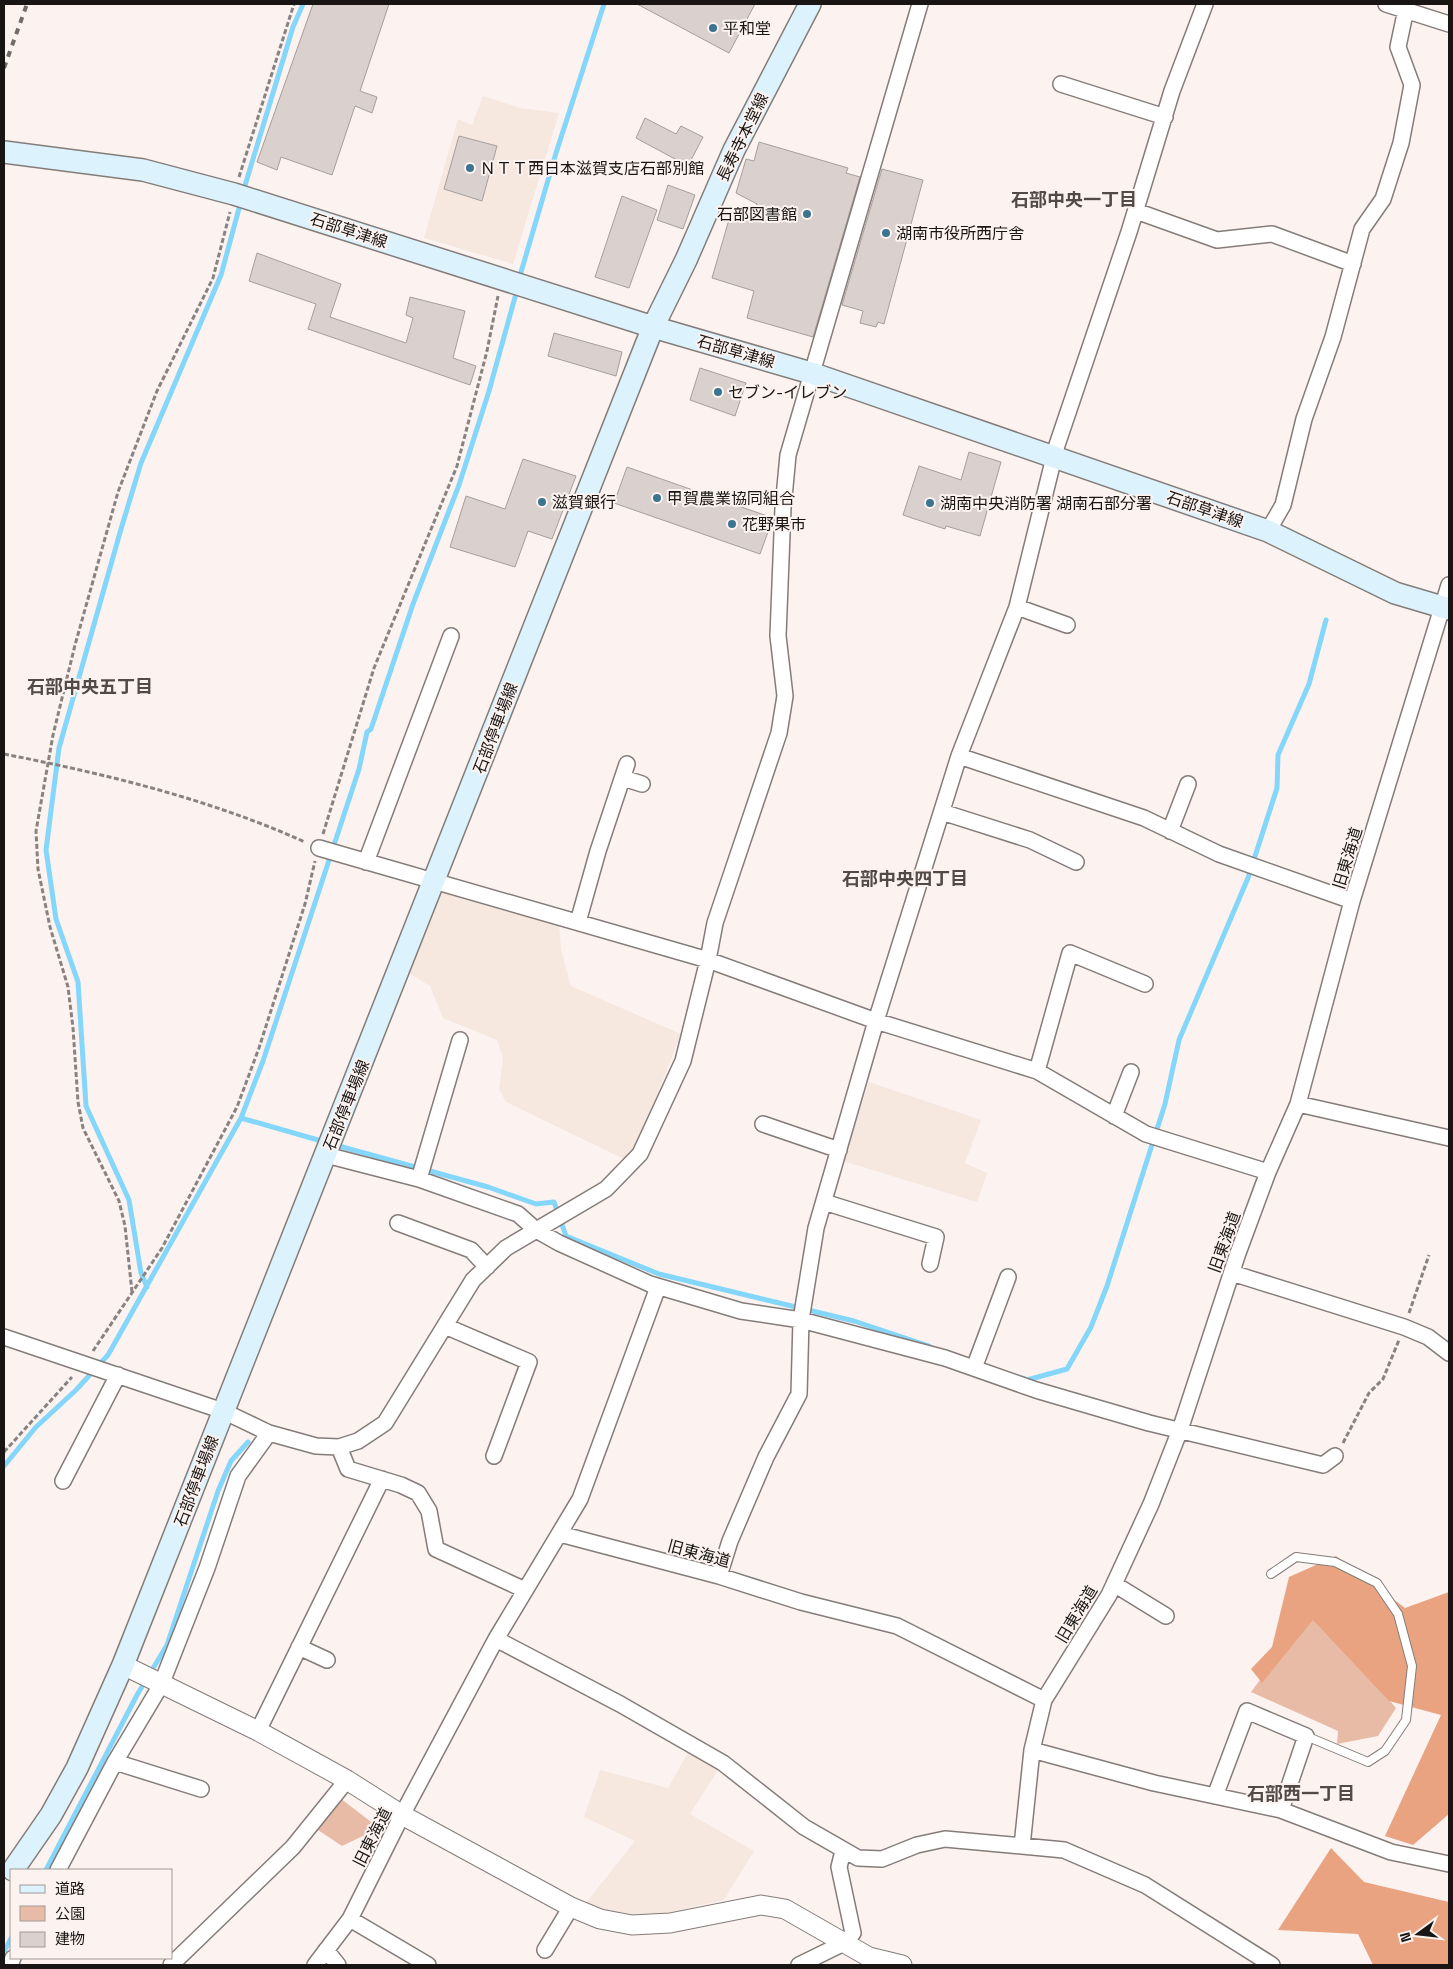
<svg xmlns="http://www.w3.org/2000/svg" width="1453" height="1969" viewBox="0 0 1453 1969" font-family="'Space Grotesk','Noto Sans JP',sans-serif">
<rect width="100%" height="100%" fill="#fcf3f0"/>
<path fill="#f6e7df" d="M483 96 520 108 559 113 513 264 424 238 458 119 472 125Z
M442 888 559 923 561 950 571 986 681 1034 639 1141 626 1160 506 1102 499 1089 503 1058 497 1040 443 1018 430 986 407 972Z
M869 1082 981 1120 965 1163 987 1173 977 1202 843 1161Z
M689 1751 718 1770 690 1814 754 1851 724 1900 638 1919 609 1913 585 1904 635 1841 584 1817 600 1770 668 1788Z"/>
<path fill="#e7bba6" d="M1312 1609 1396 1708 1378 1736 1337 1744 1338 1731 1251 1692Z
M340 1798 379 1828 373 1837 365 1835 342 1846 315 1828Z"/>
<path fill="#e9a381" d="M1336 1556 1405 1608 1449 1592V1814L1413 1845 1385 1836 1441 1715 1389 1701 1313 1620 1262 1683 1251 1669 1272 1647 1289 1577Z
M1331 1848 1364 1882 1449 1902V1965H1373L1358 1934 1278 1930Z"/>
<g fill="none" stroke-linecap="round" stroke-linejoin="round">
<path stroke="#84d6fb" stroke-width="5" d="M243 192 293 27 303 4
M519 279 556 153 604 4
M241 1118 325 1142
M335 1145 488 1187 536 1204 554 1202 566 1236 659 1274 854 1321 929 1346
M147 1287 141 1273 129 1200 86 1106 78 982 56 919 46 850 59 748 121 529 141 463 221 275 241 201
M1022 1378 1027 1380 1067 1369 1091 1327 1107 1286 1165 1104 1179 1040 1248 878 1277 788 1278 755 1309 684 1326 620
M4 1466 36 1427 76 1390 108 1355 241 1118 263 1061 359 769 367 732 371 729 413 604 459 485 489 391 517 290
M46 1870 137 1695 167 1645 218 1491 231 1461 248 1442
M4 1952 11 1938"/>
</g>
<path fill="#dad1ce" stroke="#a59e9a" d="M313 4H389L360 91 377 97 372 113 355 106 332 175 281 157 277 170 257 162Z
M637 4H755L729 53Z
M645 118 676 134 681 126 703 137 688 166 636 138Z
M459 136 497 146 482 201 444 189Z
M759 142 848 168 846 173 860 177 813 337 747 318 754 291 712 278 732 209 751 216 757 204 736 193 746 159 754 161Z
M882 169 923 180 884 324 878 322 876 327 860 323 863 311 842 305Z
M668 185 695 195 683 229 657 220Z
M622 196 657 210 629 288 595 277Z
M257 253 341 284 330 317 406 343 413 318 406 315 410 297 465 311 453 358 476 366 470 385 308 329 316 304 249 281Z
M554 333 622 352 616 376 548 356Z
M700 368 746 383 735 416 690 400Z
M969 452 1001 462 980 536 946 526 945 529 903 515 919 466 961 480Z
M523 459 576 476 552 539 528 531 515 567 450 547 466 496 505 509Z
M627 467 773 518 760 554 614 503Z"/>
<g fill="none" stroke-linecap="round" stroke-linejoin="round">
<defs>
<path id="service" d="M1271 1574 1296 1557 1335 1562 1377 1583 1398 1614 1412 1666 1406 1720 1385 1751 1368 1762 1306 1736"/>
<path id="minor" d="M1386 4 1449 24
M1061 84 1165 117
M1136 211 1217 240 1272 234 1353 264
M1268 531 1283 505 1304 419 1333 337 1362 229 1383 199 1401 143 1412 85 1398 47 1406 9
M1017 607 1067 625
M959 756 1144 818 1219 854 1352 901
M623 778 642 784
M942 812 1030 840 1076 862
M1170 831 1188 784
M319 848 708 960 876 1021 1037 1071 1146 1134 1268 1172
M366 862 451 636
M578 922 598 851 627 764
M1037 1071 1070 953 1145 984
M1298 1104 1449 1138
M1114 1116 1131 1072
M763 1124 839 1150
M326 1155 419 1179 518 1214 536 1230 559 1243 650 1284 741 1311 801 1320 945 1358 1036 1390 1149 1423 1323 1465 1335 1456
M419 1179 460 1040
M824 1202 936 1237 930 1264
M398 1223 471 1250 487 1267
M1232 1273 1404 1327 1428 1337 1449 1353
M445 1326 529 1362 494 1456
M4 1337 223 1411 269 1433 316 1446 339 1447 358 1441 385 1423 473 1280 506 1248 606 1189 640 1154 683 1061 708 960 715 923 779 733 785 696 778 636 783 508 788 455 920 4
M974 1368 1008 1277
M339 1447 348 1469 401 1485 418 1493 429 1511 436 1549 525 1590
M63 1481 118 1375
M560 1534 719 1576 801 1602 897 1626 1044 1700
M719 1576 730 1541 766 1457 799 1394 801 1320 816 1228 876 1021 959 756 1017 607 1057 445 1129 232 1172 91 1205 4
M1114 1584 1166 1616
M496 1639 620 1704 723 1763 804 1827 858 1858 882 1859 917 1845 945 1839 1022 1846 1032 1750 1044 1700 1109 1595 1151 1504 1180 1430 1238 1253 1268 1172 1298 1104 1352 901 1449 585
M299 1647 327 1660
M258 1731 382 1479
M1032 1750 1154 1783 1281 1810 1391 1852 1449 1864
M115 1762 201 1789
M1215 1796 1247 1711 1306 1736 1281 1810
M1022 1846 1064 1850 1145 1885 1272 1965
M58 1870 115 1762 161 1685 207 1568 238 1476 269 1433
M350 1919 428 1965
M326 1950 338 1965
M545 1950 571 1907
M10 1965 13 1958
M171 1965 293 1847 347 1780
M315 1965 350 1919 402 1815 496 1639 580 1499 658 1287
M799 1965 846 1942 853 1933 839 1867 843 1851"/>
<path id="tertiary" d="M123 1665 258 1731 347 1780 402 1815 571 1907 600 1919 632 1925 670 1923 761 1905 785 1909 869 1957 902 1965"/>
<path id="secondary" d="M4 152 143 170 234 194 653 327 811 373 1268 531 1395 593 1449 609
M13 1870 51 1815 77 1768 123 1665 653 327 686 260 734 150 810 4"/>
</defs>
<use href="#service" stroke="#847c79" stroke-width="10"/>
<use href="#minor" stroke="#847c79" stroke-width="18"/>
<use href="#tertiary" stroke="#847c79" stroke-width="21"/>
<use href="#secondary" stroke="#847c79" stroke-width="24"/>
<path stroke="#888280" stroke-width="3" stroke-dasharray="5 2.5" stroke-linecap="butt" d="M239 177 294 4
M4 754C106 774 209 799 305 842
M323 834 374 668 457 466 487 351 498 296
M132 1292 125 1226 119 1201 83 1128 78 1102 73 1028 68 987 50 927 38 869 36 831 53 735 75 645 118 492 157 391 213 278 230 212
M1409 1313 1429 1255
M93 1351 162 1248 237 1107 259 1048 305 904 315 861
M1343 1443 1369 1393 1383 1379 1399 1340
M4 1452 72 1377"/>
<use href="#service" stroke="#fff" stroke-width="8"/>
<use href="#minor" stroke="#fff" stroke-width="15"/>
<use href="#tertiary" stroke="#fff" stroke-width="19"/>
<use href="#secondary" stroke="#dcf3fe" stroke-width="21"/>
<path stroke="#706b69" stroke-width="4" stroke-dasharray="6 6" stroke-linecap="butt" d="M4 68 27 4"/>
</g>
<g fill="#3b748e" stroke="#fcf3f0" stroke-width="2">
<circle cx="713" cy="28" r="5"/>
<circle cx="470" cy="168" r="5"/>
<circle cx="807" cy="214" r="5"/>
<circle cx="886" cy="233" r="5"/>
<circle cx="718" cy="392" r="5"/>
<circle cx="657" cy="498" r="5"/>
<circle cx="542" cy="502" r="5"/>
<circle cx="930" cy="503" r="5"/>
<circle cx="732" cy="524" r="5"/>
</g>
<g text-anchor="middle" stroke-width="4" stroke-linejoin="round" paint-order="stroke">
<g font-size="16" fill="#181514" stroke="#fcf3f0" text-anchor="start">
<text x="723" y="34">平和堂</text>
<text x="480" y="174">ＮＴＴ西日本滋賀支店石部別館</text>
<text x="797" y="220" text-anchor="end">石部図書館</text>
<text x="896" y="239">湖南市役所西庁舎</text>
<text x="728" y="398">セブン-イレブン</text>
<text x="667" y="504">甲賀農業協同組合</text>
<text x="552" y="508">滋賀銀行</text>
<text x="940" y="509">湖南中央消防署 湖南石部分署</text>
<text x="742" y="530">花野果市</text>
</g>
<g font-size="16" fill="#181514" stroke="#fcf3f0">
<text transform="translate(742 137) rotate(-64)" y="6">長寿寺本堂線</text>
<text transform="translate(349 230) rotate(18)" y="6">石部草津線</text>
<text transform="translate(736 351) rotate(16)" y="6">石部草津線</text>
<text transform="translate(1205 509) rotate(19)" y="6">石部草津線</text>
<text transform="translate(495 728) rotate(-69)" y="6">石部停車場線</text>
<text transform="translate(1347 858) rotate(-73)" y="6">旧東海道</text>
<text transform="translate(346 1105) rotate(-68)" y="6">石部停車場線</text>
<text transform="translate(1224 1242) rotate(-70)" y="6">旧東海道</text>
<text transform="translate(196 1481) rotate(-69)" y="6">石部停車場線</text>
<text transform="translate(699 1553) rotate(15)" y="6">旧東海道</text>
<text transform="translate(1076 1614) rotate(-59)" y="6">旧東海道</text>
<text transform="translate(372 1837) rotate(-63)" y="6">旧東海道</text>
</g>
<g font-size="18" font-weight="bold" fill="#514a47" stroke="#fcf3f0">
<text x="1074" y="206">石部中央一丁目</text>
<text x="90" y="693">石部中央五丁目</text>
<text x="905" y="885">石部中央四丁目</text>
<text x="1301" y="1800">石部西一丁目</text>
</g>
</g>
<rect width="1453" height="1969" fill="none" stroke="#181514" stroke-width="10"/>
<rect x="10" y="1869" width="162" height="90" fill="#fcf3f0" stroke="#a19a98"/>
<rect x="20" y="1885" width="25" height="8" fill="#dcf3fe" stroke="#a19a98"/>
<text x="55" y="1894" font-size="15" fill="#181514">道路</text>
<rect x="20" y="1906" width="25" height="15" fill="#e7bba6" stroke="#a19a98"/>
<text x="55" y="1919" font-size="15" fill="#181514">公園</text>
<rect x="20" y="1932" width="25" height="15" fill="#dad1ce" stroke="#a19a98"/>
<text x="55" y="1944" font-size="15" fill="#181514">建物</text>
<g transform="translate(1418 1934) rotate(255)" stroke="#fcf3f0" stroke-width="4" paint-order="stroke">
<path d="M0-4L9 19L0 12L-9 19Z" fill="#181514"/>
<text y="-8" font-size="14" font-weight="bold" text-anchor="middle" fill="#181514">N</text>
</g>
</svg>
